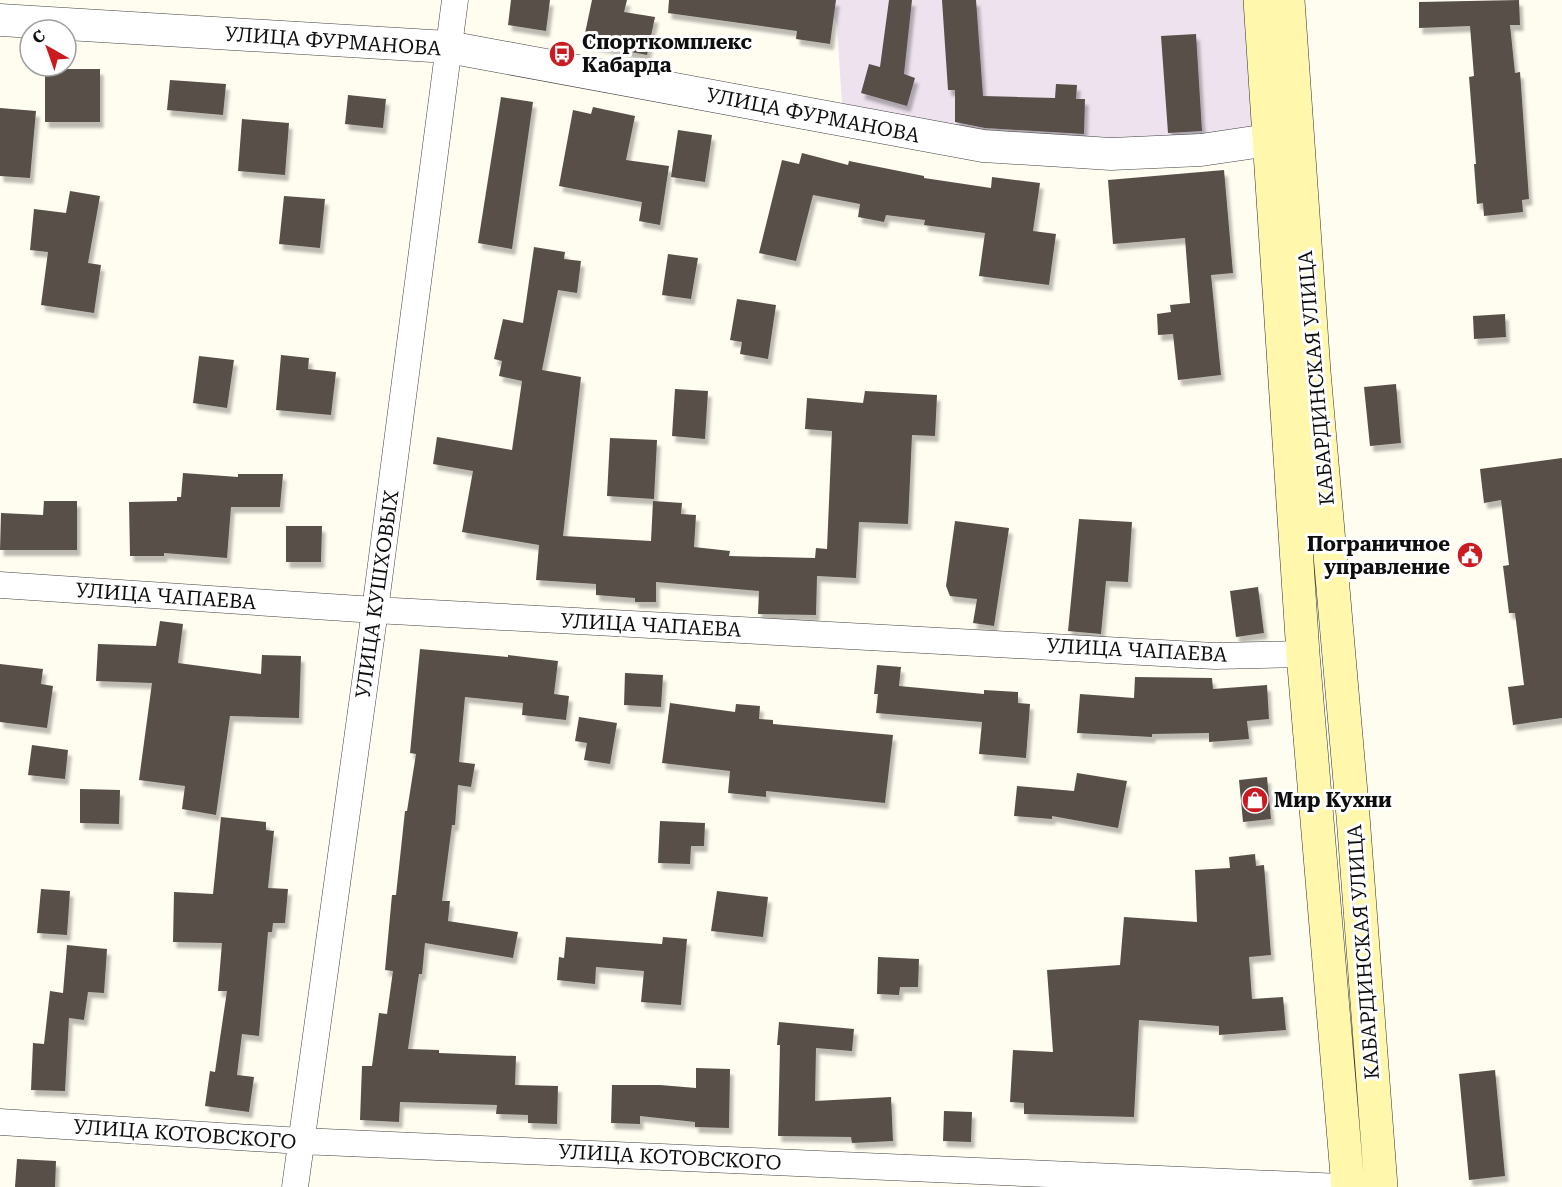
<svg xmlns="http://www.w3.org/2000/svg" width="1562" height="1187" viewBox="0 0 1562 1187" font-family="'Roboto Serif',serif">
<defs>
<filter id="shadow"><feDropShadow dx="3.5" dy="6" stdDeviation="1.5" flood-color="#0004"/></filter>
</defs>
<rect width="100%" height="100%" fill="#fffcf0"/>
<path fill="#ede2ee" d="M827 0H1260L1269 139 1201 150 843 121 837 25Z"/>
<path fill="#584f4a" filter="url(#shadow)" d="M511 0H550L546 31 508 25Z
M592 0H627L624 12 655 17 647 55 583 43Z
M669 0H836L830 44 796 39 797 31 668 13Z
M889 0H912L904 74 915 78 907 106 861 93 869 64 880 67Z
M942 0H976L983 96 1055 98 1056 84 1077 85 1076 99H1085L1084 134 985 128 955 122V90H948Z
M1519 0 1520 25H1510L1515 73 1520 72 1529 199 1522 200 1523 212 1484 216 1483 203 1477 204 1474 164H1476L1469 77 1474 76 1470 26 1419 28V2Z
M1196 34 1202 131 1168 133 1161 36Z
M45 69H100V122H45Z
M170 80 226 84 223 115 167 110Z
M348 95 386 99 383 128 345 124Z
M501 97 533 102 512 249 478 243Z
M593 107 635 116 626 160 669 166 660 225 639 221 642 202 559 186 573 110 591 114Z
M0 108 36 111 30 178 0 176Z
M242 119 289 123 285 175 238 171Z
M678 130 712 135 705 182 671 177Z
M802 153 848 165 849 161 924 176V178L991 188 992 177 1040 183 1033 231 1056 234 1049 285 979 276 985 233 924 225 925 220 886 215 884 222 858 217 860 204 813 195 796 261 759 253 782 160 799 164Z
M1224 170 1233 273 1211 275 1221 375 1178 380 1173 334 1158 335 1157 314 1171 312 1170 305 1190 303 1185 238 1113 244 1108 180Z
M70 191 100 196 88 263 101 265 94 313 41 305 48 252 30 250 34 209 66 213Z
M284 196 325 199 320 248 279 244Z
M534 247 565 252 564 259 581 261 577 293 558 290 542 370 581 377 563 536 651 541 653 501 682 503 681 514 696 515 694 547 730 551 729 556 815 558 816 548 827 549 832 431 805 429 807 398 863 403 865 391 937 395 935 436 912 435 908 524 859 522 856 578 817 576 816 615 758 614 759 591 656 582V602H635V598L596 595V584L536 580 539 545 462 532 473 471 433 464 437 437 512 450 522 381 499 376 502 361 494 359 503 319 523 323Z
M668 254 698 258 691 299 662 295Z
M737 299 776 305 768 359 740 354 742 342 730 340Z
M1505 314 1506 337 1474 339 1473 316Z
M281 355 309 358 308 369 336 372 331 415 276 410Z
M199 356 234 360 227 408 193 403Z
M1396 384 1401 443 1370 446 1364 387Z
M675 389 708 391 705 439 672 436Z
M610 438 657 440 654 499 607 496Z
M1562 458V718L1513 725 1508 687 1524 685 1515 613H1509L1503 566 1509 565 1501 500 1484 503 1480 469Z
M183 473 238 477V474H283L280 507H231L227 558 164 553V556H130L129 502 177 501V497H181Z
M44 501H77V550H0L1 513 43 515Z
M1079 519 1132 522 1128 582 1106 581 1101 634 1068 631Z
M955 521 1009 528 994 626 973 623 977 599 950 596 946 586Z
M286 526H322L321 562H286Z
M1258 587 1264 633 1236 637 1230 591Z
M160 621 183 624 178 663 261 674 262 655 301 656 299 718 230 716 216 815 182 809 185 786 139 780 152 683 96 681 98 644 156 646Z
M420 649 508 657V655L558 661 554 694 569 696 566 720 522 715 523 703 465 697 459 762 475 764 471 787 458 785 455 825H452L442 901H450L448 921 518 932 513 958 425 943 422 974H419L408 1049 439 1050V1053L516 1056 515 1085 558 1086 557 1124 528 1123V1115L496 1114 497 1105 400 1102 399 1122 360 1120 362 1066H372L379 1013 387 1014 393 971 385 970 392 895H396L405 811H407L416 754 410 753Z
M0 664 43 669 41 684 53 686 47 728 0 722Z
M877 665 901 667 899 686 984 694V690L1018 692V703L1030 704 1026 758 979 754 982 722 876 713 878 694H874Z
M625 673 663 675 661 707 624 705Z
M1135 677 1212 678 1213 689 1267 685 1269 719 1247 721 1249 739 1209 742V733L1152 734V737L1077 733 1080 694 1134 698Z
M670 703 735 712 736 704 760 706 759 719 773 720V724L893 735 885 803 766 791V797L728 793 730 771 662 763Z
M579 717 617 723 610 764 584 760 587 743 575 741Z
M32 745 68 750 65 779 28 775Z
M1077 773 1127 781 1118 828 1052 816V819L1014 816 1017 786 1074 791Z
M1267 777 1271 819 1243 822 1239 780Z
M80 789 120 790 119 824 80 823Z
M221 817 266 822V830L274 831 268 888 288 889 285 923H273L272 932H268L259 1036 242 1034 237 1075 254 1077 249 1112 205 1106 210 1071 215 1072 227 991H218L222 943 173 942 174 892 213 894Z
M660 821 705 823 704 846H691L690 864 658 863Z
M1255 854 1256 866 1264 865 1271 955 1249 957 1252 999 1283 997 1286 1030 1219 1035V1026L1139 1020 1134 1117 1024 1114V1103L1010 1102 1013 1050 1053 1052 1047 970 1120 965 1124 917 1197 922 1195 870 1230 868 1229 857Z
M41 889 70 891 67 935 37 933Z
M717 891 768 897 763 937 711 931Z
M566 937 662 944 663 937 687 939 681 1005 641 1002 644 971 596 967 595 984 557 980 559 957 564 958Z
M67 945 107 949 104 993 88 992 84 1020 69 1018 65 1091 31 1090 33 1043 44 1044 50 991 63 993Z
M878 957 919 959 918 987H900L899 995 877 994Z
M779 1022 854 1029 852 1051 816 1048 815 1101 891 1097 893 1141 852 1143 851 1137 778 1136 780 1045H777Z
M696 1068 730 1069 729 1128 695 1127V1122L640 1116V1124L611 1123 612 1085H660L696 1088Z
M1495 1070 1505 1176 1469 1180 1459 1074Z
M944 1111 972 1112 971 1142 943 1141Z
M17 1159 56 1161 55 1187H15Z"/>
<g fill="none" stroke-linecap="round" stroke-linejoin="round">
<defs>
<path id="minor" d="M0 585 375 610 1215 656 1303 654
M0 1122 301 1141 1341 1187
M295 1187 375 610 455 0"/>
<path id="tertiary" d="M0 20 448 47 983 146 1111 154 1201 150 1296 136"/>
<path id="secondary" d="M1260 0 1303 654 1348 1187
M1288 0 1314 372 1353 816 1381 1187"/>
</defs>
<use href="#minor" stroke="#414141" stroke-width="27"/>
<use href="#tertiary" stroke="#414141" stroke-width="33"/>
<use href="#secondary" stroke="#303030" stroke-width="34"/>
<use href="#minor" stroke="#fff" stroke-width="26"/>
<use href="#tertiary" stroke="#fff" stroke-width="32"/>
<use href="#secondary" stroke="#fff7ab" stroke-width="33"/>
</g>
<defs>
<symbol id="bus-disc" viewBox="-11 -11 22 22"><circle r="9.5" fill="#ca1b21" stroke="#fff"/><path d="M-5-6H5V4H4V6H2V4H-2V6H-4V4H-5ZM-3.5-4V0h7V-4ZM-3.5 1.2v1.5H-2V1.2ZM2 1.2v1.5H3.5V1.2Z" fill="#fff"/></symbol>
<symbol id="civic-disc" viewBox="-11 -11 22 22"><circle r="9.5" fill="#ca1b21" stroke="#fff"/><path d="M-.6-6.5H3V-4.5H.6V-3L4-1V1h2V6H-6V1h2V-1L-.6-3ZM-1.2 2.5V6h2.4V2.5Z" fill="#fff"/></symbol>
<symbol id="shop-disc" viewBox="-11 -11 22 22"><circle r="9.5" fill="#ca1b21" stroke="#fff"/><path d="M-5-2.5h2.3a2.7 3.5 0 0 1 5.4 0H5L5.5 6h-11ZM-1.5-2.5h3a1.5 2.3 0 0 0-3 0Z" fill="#fff"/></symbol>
</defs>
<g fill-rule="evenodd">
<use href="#bus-disc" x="547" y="39" width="30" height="30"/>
<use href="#civic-disc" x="1455" y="540" width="30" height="30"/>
<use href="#shop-disc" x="1240" y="785" width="30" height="30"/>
</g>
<g text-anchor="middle" stroke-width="6" stroke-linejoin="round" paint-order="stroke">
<g font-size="20" fill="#0e0e0e" stroke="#fff">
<text transform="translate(333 41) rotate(4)" y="7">УЛИЦА ФУРМАНОВА</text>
<text transform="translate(813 115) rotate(11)" y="7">УЛИЦА ФУРМАНОВА</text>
<text transform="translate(1316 378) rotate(-95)" y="7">КАБАРДИНСКАЯ УЛИЦА</text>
<text transform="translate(377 594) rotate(-82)" y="7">УЛИЦА КУШХОВЫХ</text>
<text transform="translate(166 596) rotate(4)" y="7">УЛИЦА ЧАПАЕВА</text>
<text transform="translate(651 625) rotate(3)" y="7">УЛИЦА ЧАПАЕВА</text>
<text transform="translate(1137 650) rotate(3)" y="7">УЛИЦА ЧАПАЕВА</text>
<text transform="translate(1363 952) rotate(-94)" y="7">КАБАРДИНСКАЯ УЛИЦА</text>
<text transform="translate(185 1134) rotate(4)" y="7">УЛИЦА КОТОВСКОГО</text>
<text transform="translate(670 1157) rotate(3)" y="7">УЛИЦА КОТОВСКОГО</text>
</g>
<g font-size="20" font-weight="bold" fill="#0e0e0e" stroke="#fff" text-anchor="start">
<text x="582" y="49">Спорткомплекс<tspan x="582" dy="23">Кабарда</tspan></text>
<text x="1450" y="551" text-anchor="end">Пограничное<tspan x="1450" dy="23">управление</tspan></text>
<text x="1274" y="807">Мир Кухни</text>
</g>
</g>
<g transform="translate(48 48) rotate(320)"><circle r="28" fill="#ffffff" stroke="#9f9f9f" stroke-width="1.5"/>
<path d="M0-4.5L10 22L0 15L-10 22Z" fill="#ca1b21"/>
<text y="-9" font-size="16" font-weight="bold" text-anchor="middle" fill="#0e0e0e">С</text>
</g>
</svg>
